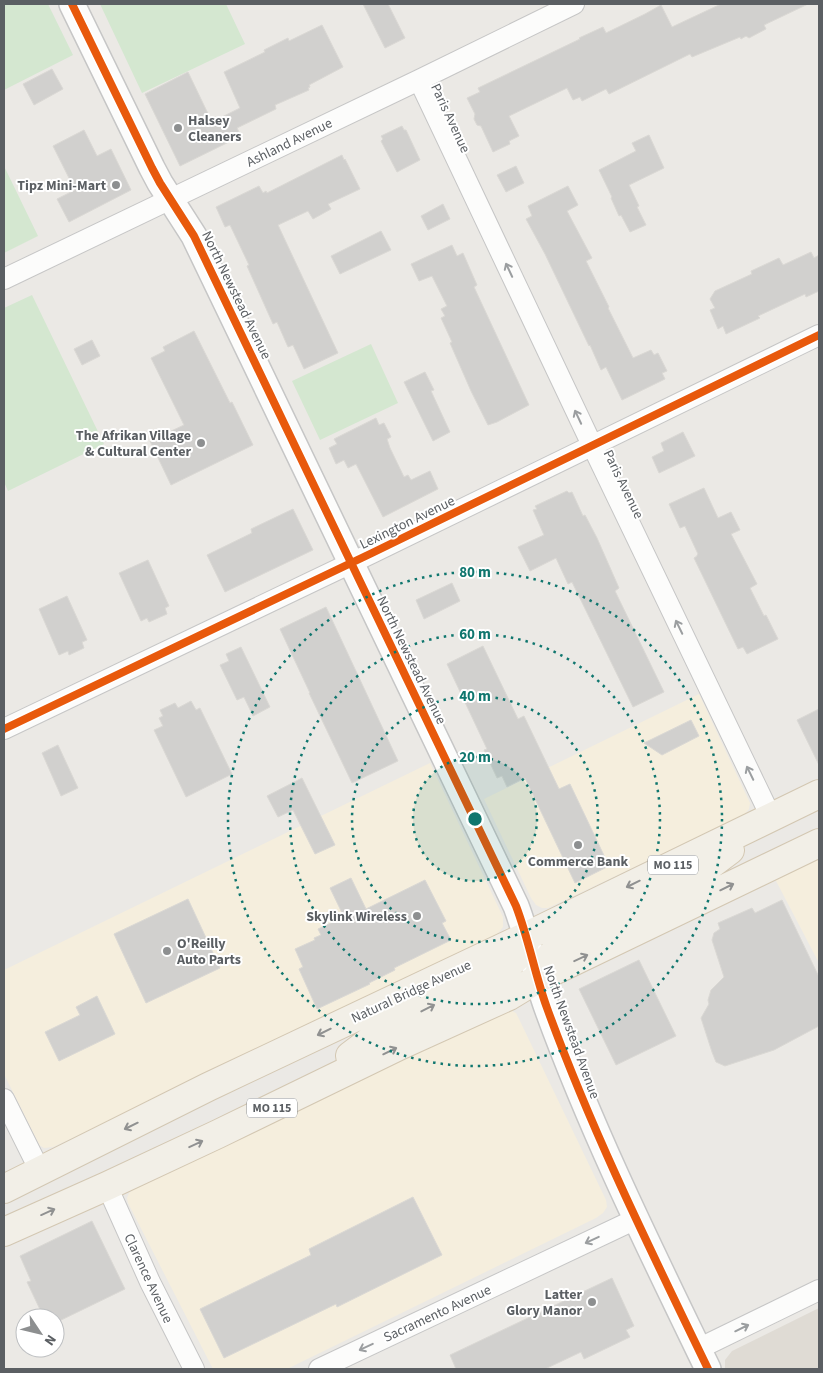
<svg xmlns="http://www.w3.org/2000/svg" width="823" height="1373" viewBox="0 0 823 1373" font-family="'Source Sans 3',sans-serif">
<rect width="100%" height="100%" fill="#ebe9e5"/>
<path fill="#f5eedd" d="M699 694 750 803 749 809 744 815 548 908H542L536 905 531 898 484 799Z
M430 763 503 917V927L499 932 493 937 293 1035 53 1147 44 1148 39 1145 4 1074V970Z
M819 858V963L775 879Z
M505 1010H510L516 1013 519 1019 606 1200 607 1207 603 1213 596 1218 287 1369H213L128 1203 127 1198 129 1193 133 1190Z"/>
<path fill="#dfdbd4" d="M819 1308V1369H725V1360L732 1351Z"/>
<path fill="#d4e7d0" d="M4 4H48L73 55 4 90Z
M100 4H226L245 44 142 93Z
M4 166 38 236 4 253Z
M32 295 104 444 8 491 4 482V308Z
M371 344 398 403 320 440 292 381Z"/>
<path fill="#d1d0ce" stroke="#dad8d4" d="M363 4H388L405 38 385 48Z
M721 4H808L764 25 766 29 749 38 746 36 741 39 740 37 692 57 690 54 609 94 606 89 582 101 580 97 573 100 567 88 509 116 519 136 509 141 510 144 493 152 481 126 477 125 474 119 475 114 467 98 480 92 478 88 580 39 579 38 603 27 606 33 645 14 661 5 672 27Z
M322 25 343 67 309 85 310 87 308 88 309 90 275 105 276 109 237 128 241 136 180 166 145 94 188 72 212 122 240 108 224 72 265 52 264 50 288 38 289 41Z
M52 69 63 89 34 105 23 84Z
M402 126 404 130H406L420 160 397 172 381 141 383 139 381 136Z
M84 130 97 156 111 149 131 190 69 222 57 199 75 190 53 146Z
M649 135 664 168 629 185 639 206 637 207 646 225 630 232 621 215 619 216 611 198 612 197 599 170 636 151 632 143Z
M342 155 344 160 345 159 360 189 328 204 331 209 313 219 308 211 278 225 338 353 304 369 293 345 288 347 277 322 273 324 247 266 249 265 230 225 225 227 216 207 259 186 263 193 266 191 267 193Z
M516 166 524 183 506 192 497 175Z
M568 186 578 205 567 211 592 258 586 261 609 307 608 308 633 358 651 350 654 355 658 353 667 371 662 373 665 379 622 400 606 367 601 370 590 345 589 346 545 254 526 219 532 216 528 206Z
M443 204 450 219 428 230 421 216Z
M381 231 391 250 340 274 331 256Z
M452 245 457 256 463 253 477 285 474 287 529 405 497 422 488 425 471 391 450 343 452 342 441 318 445 316 441 309 447 306 432 276 419 281 411 264Z
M811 252 814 258 819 255V291L806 297 805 294 758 316 760 318 726 334 723 326 718 329 710 310 715 308 710 299 715 291 752 274 751 271 779 258 783 265Z
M194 331 230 403 232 402 253 445 171 485 150 441 184 425 151 358 165 351 163 347Z
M92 340 100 356 82 365 74 349Z
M425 372 434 390 431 391 450 432 433 441 404 382Z
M376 418 379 425 384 423 391 437 387 439 390 448 404 477 408 475 411 480 430 471 438 489 383 517 356 464 348 468 344 460 336 464 329 448 337 444 334 439Z
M683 432 695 456 659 473 652 457 664 451 661 443Z
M704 488 718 518 731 512 740 530 731 534 757 584 750 588 764 616 766 615 778 639 747 654 743 647 738 649 694 558 697 556V555L698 554 685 526 680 528 669 504Z
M567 491 569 493 572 492 583 516 585 515 597 538 619 588 615 591 664 692 633 707 572 582 568 584 556 558 530 571 518 547 544 535 533 510 537 509 535 506Z
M293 509 313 550 225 592 207 555 252 533 251 529Z
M148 560 169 606 165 608 167 614 149 622 147 618 141 621 119 573Z
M452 583 460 601 424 619 416 600Z
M67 596 87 640 82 642 84 648 69 655 68 651 59 655 39 609Z
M326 607 398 761 352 783 309 693H310L280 629Z
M483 646 518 719 524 716 559 789 570 784 609 866 575 883 525 778 507 787 502 776 497 778 484 750 487 749 447 664Z
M241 647 270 707 253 716 244 697 237 700 220 665 229 661 226 654Z
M191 701 196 710 200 708 232 774 186 797 154 730 163 726 159 718 163 716 160 710 175 703 178 708Z
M819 709V765L797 720Z
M691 720 699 736 662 755 644 743Z
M58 745 78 788 61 796 42 753Z
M302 778 335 845 315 854 293 810 278 817 267 796Z
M351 878 366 909 425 880 446 921 442 923 451 940 394 968 395 970 369 983 370 984 317 1009 299 969 303 967 295 949 315 940 314 938 321 935 318 929 344 917 330 888Z
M188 899 220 968 146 1003 114 934Z
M782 900 819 977V1026L774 1050 725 1066 716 1062 712 1052 701 1018 709 1004 708 1000 711 990 724 977 712 940 714 933 720 929 718 923 752 908 755 913Z
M639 960 676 1036 616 1065 579 989Z
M97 996 115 1034 59 1061 45 1032 80 1015 76 1007Z
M413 1197 442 1255 337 1307 336 1304 224 1358 200 1309 311 1255 309 1249Z
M92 1221 125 1289 55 1323V1318H44L27 1282 31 1281 20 1256Z
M612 1278 634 1326 626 1330 630 1337 584 1359 581 1352 545 1369H456L450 1355Z"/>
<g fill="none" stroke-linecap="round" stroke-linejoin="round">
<defs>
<path id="minor" d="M419 80 592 445 771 817
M4 279 419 80 574 4
M4 729 372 553 819 335
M4 1099 40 1171
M107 1186 150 1282 194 1369
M698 1349 819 1290
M319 1369 636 1219"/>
<path id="tertiary" d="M72 4 152 168 160 183 194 236 516 906C529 940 535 975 547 1008 592 1132 651 1251 708 1369"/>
<path id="primary" d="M540 970C547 957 556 951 568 942L698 874 730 850
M350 1056 379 1034 394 1026 499 972C511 963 522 954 526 940
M4 1189 208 1087 527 936 819 794
M4 1232 107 1186 218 1134 401 1045 509 996 537 979 819 843"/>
</defs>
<use href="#minor" stroke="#c6c6c6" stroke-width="22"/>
<use href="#tertiary" stroke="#c6c6c6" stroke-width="28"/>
<use href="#primary" stroke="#d3c7b2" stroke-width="30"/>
<use href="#minor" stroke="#fcfcfb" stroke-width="20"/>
<use href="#tertiary" stroke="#fcfcfb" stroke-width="25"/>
<use href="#primary" stroke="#f2efe7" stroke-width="28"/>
<defs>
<path id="cycleway" d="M72 4 152 168 160 183 194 236 516 906C529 940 535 975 547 1008 592 1132 651 1251 708 1369
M4 729 372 553 819 335"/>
</defs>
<use href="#cycleway" stroke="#fff" stroke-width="11"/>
<use href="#cycleway" stroke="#e8590c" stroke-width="8"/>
</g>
<defs><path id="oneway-shaft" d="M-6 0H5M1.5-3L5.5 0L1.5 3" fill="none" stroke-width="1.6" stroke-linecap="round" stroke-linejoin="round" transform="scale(1.25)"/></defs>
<g stroke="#9b9ea0">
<use href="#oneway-shaft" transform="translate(509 270) rotate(-115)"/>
<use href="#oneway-shaft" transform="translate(578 417) rotate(-115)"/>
<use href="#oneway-shaft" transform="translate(679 627) rotate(-116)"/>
<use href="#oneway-shaft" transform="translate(750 773) rotate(-116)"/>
<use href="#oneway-shaft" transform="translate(592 1240) rotate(155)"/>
<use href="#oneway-shaft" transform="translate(742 1328) rotate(-26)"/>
<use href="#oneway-shaft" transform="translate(366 1347) rotate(155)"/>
</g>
<g stroke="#909191">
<use href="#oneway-shaft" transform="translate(633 884) rotate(154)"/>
<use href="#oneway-shaft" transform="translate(727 887) rotate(-26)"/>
<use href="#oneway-shaft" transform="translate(581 958) rotate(-25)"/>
<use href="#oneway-shaft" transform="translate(428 1008) rotate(-27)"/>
<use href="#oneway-shaft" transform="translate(324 1032) rotate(154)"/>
<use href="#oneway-shaft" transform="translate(390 1051) rotate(-26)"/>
<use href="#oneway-shaft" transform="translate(131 1126) rotate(154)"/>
<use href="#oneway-shaft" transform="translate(196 1144) rotate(-25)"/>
<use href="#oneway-shaft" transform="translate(48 1212) rotate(-24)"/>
</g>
<circle cx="475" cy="819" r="62" fill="#0f766e" fill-opacity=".12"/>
<g fill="none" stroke="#0f766e" stroke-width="2.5" stroke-dasharray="2.5 5">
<circle cx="475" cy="819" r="62"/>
<circle cx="475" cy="819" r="123"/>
<circle cx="475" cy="819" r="185"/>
<circle cx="475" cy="819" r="247"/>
</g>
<g fill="#8d8f90" stroke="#fff" stroke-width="2">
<circle cx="178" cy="128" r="5"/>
<circle cx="116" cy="185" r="5"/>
<circle cx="201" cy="443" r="5"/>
<circle cx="578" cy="845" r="5"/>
<circle cx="417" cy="916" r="5"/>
<circle cx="167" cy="951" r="5"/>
<circle cx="592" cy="1302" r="5"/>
</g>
<g text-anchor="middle" stroke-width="4" stroke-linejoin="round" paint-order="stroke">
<g fill="#fff" stroke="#8c8f92" stroke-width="1">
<rect x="648" y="855.5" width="50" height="19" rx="4"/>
<rect x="247" y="1098.5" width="50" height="19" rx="4"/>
</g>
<g font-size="12" font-weight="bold" fill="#5b5f63">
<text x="673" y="869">MO 115</text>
<text x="272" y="1112">MO 115</text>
</g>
<g font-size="14" fill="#5b5f63" stroke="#fff">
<text transform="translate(451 118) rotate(65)" y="5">Paris Avenue</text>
<text transform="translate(289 142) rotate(-26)" y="5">Ashland Avenue</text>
<text transform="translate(237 295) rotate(64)" y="5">North Newstead Avenue</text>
<text transform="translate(624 484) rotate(64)" y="5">Paris Avenue</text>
<text transform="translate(407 522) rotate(-26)" y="5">Lexington Avenue</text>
<text transform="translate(412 660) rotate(64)" y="5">North Newstead Avenue</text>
<text transform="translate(411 991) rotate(-25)" y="5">Natural Bridge Avenue</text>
<text transform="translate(572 1032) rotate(70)" y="5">North Newstead Avenue</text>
<text transform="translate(149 1278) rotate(65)" y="5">Clarence Avenue</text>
<text transform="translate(437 1313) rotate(-25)" y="5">Sacramento Avenue</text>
</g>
<g font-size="14" font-weight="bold" fill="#5b5f63" stroke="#fff" text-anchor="end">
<text x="188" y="125" text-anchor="start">Halsey<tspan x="188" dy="16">Cleaners</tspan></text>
<text x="106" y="190">Tipz Mini-Mart</text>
<text x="191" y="440">The Afrikan Village<tspan x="191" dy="16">&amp; Cultural Center</tspan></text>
<text x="578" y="866" text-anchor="middle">Commerce Bank</text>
<text x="407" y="921">Skylink Wireless</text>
<text x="177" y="948" text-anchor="start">O'Reilly<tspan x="177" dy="16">Auto Parts</tspan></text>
<text x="582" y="1299">Latter<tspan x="582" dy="16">Glory Manor</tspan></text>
</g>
</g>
<circle cx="475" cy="819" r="8" fill="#0f766e" stroke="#fff" stroke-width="2.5"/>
<g font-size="15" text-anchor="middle" font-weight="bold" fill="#0f766e" stroke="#fff" stroke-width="4" stroke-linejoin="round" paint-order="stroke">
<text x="475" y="577">80 m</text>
<text x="475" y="639">60 m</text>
<text x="475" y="701">40 m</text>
<text x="475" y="762">20 m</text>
</g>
<rect width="823" height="1373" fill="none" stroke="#5b5f63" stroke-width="10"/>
<g transform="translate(40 1333) rotate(125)"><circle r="24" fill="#ffffff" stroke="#bdbfc1"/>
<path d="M0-4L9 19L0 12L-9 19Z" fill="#8d8f90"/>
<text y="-8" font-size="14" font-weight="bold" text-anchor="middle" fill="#5b5f63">N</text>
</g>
</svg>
